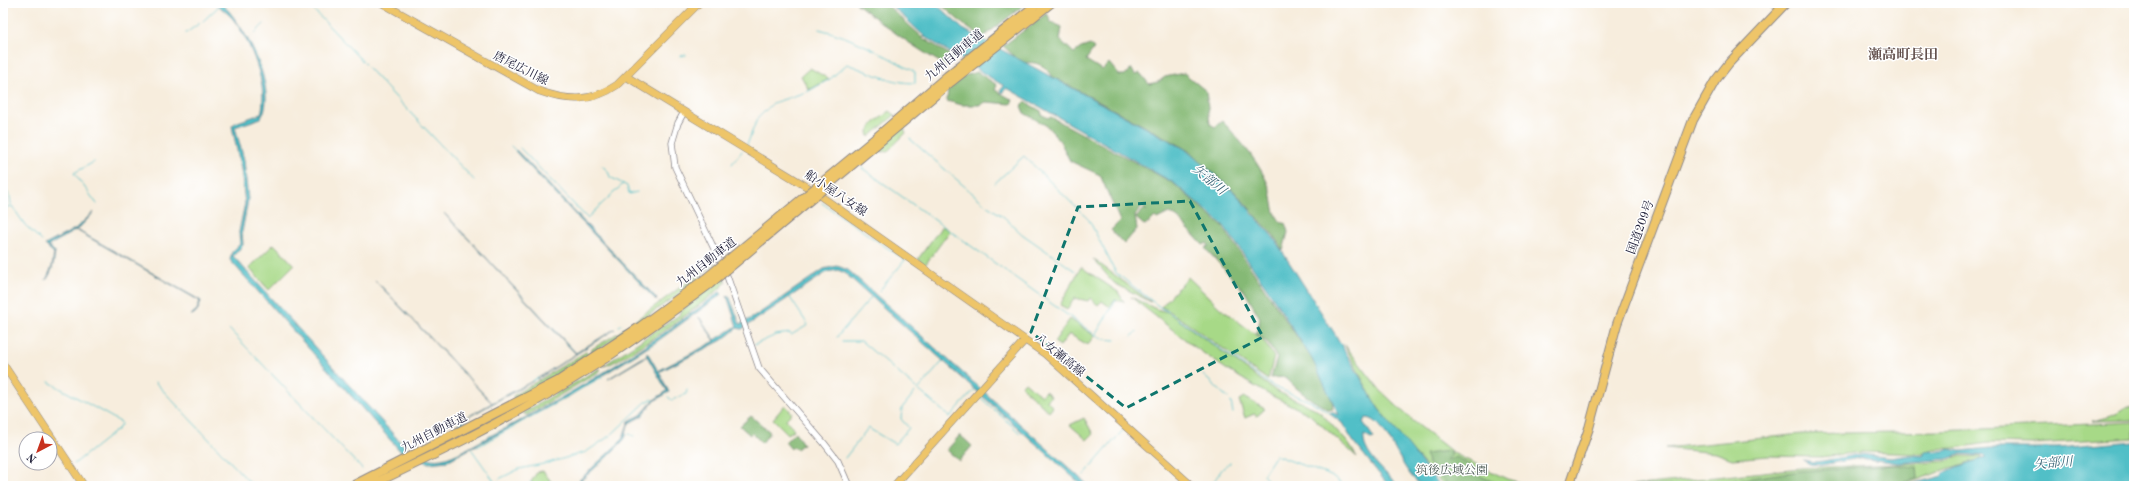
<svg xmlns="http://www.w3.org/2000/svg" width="2137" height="489" viewBox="0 0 2137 489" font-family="'Old Standard TT','Noto Serif JP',serif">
<rect width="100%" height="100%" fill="#fff"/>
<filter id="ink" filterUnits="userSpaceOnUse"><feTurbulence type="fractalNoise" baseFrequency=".025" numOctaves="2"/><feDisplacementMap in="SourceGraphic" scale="8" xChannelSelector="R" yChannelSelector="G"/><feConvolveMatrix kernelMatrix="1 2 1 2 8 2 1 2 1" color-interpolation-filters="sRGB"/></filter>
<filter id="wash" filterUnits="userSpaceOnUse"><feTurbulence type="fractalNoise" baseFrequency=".012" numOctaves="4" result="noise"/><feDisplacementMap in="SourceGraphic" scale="16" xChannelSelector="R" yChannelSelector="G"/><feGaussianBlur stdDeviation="0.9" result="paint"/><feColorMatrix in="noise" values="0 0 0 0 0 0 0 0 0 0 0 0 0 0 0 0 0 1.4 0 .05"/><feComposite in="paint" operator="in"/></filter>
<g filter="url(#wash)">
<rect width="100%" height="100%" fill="#f7eddd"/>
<path fill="#a7d987" stroke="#647e61" d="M810 68 829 79 809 90 801 76Z
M890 111 895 115 869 137 868 131 874 123Z
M903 126 906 133 888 151 883 152 878 149Z
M942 226 950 231 925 265 918 259Z
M274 244 294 265 269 290 249 268Z
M1093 259 1151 302 1114 283Z
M715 262V264L672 299 592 354V349L618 333Z
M1081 267 1118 292 1124 302 1115 300 1110 307 1102 301 1098 305 1090 298 1088 301 1075 298 1067 309 1060 305Z
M724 277 726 282C716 296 616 367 603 366L679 315 682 310Z
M1188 277 1220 308 1263 340 1274 357 1268 380 1168 310 1161 307Z
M1131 297 1156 309 1168 312 1276 391 1314 408 1322 414 1348 443 1357 457 1309 414 1266 393 1226 369 1192 345Z
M1070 319 1095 336 1088 345 1069 334 1060 346 1054 342Z
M1344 344 1381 391 1412 420 1455 454 1507 479 1533 486H1445L1397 435 1373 400Z
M586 352 589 354 588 356 514 399 513 396Z
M600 368V371L527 415 523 413Z
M1025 382 1041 396 1045 391 1051 396 1047 401 1053 407 1049 412 1021 386Z
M1244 397 1265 409 1257 416 1254 414 1245 418 1239 400Z
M785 405 792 413 786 419 794 430 788 434 773 419Z
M2127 407 2134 408V420L2092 421C2104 418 2118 416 2127 407Z
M1084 418 1093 434 1087 440 1070 425Z
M2134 422V438L2033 444 1988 443 1956 448 1934 449 1923 454 1860 452 1822 457 1769 456 1732 459 1716 453 1665 448 1802 434 1940 431Z
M1961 456 1981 457 1980 460C1953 465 1927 477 1901 486H1630L1802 468 1923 463 1947 461Z
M543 471 553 484 550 486H535L531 482 537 472Z"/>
<path fill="#85b974" stroke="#546e58" d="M856 3H885L923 38 955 58 947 66C914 48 885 26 856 3Z
M939 3H1022L1024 5 982 38 964 25Z
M1047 13 1051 22 1062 27 1060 40 1074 53 1081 48 1090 45 1094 48 1086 60 1102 70 1109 63 1119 75H1125L1131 68 1135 75 1140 73 1149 84 1158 82 1165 77 1184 73 1206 91 1210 124 1215 127 1222 121C1241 141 1260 163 1270 189 1274 201 1272 214 1282 223H1285L1288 232 1283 251 1274 236 1235 192 1185 148 1053 77C1045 65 1037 61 1022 63L1003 46Z
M977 72 997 85 995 90 1013 100 1011 104 986 102 979 105H962L947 101 948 88 966 75Z
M1025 102 1041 111 1042 115 1049 118 1051 117 1173 183 1223 227 1312 359 1332 399 1333 409 1330 410C1313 402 1298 391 1285 377L1271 378 1277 358 1267 342 1257 334 1260 318 1245 292 1205 248 1209 246 1207 243 1203 245 1177 217 1169 213 1157 219 1155 217 1145 226 1136 218 1144 209 1147 211 1142 206 1135 216 1137 229 1124 244 1111 230 1120 221 1100 175 1070 161 1060 141 1047 126 1024 113 1021 106Z
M751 416 770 432 762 443 752 433 750 435 740 426Z
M795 432 803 444 797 449 793 447 791 449 785 442Z
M960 435 972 446 959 461 947 450Z
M1449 451 1452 455 1446 461 1456 457 1475 468V474L1504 486H1449L1429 464 1425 454Z
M1896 465 1917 467 1918 478 1895 486H1712L1721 482 1800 471Z"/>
<path fill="#51bfc7" stroke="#3a7081" d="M215 3H225L223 5C245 26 279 89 261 118L235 127 244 160 248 200 242 232 243 245 233 256 411 454C423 457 433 462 446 458 463 453 483 439 500 431 576 392 652 345 720 292L722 294 656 342 571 395 447 461 429 463 402 453 230 260 232 252 240 244 239 232 245 203 241 169 232 126 235 123 261 114C269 86 251 42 233 19 228 13 221 8 215 3Z
M889 3H935L963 29 1185 149 1235 193 1273 237 1335 334 1378 408 1438 483V486C1434 486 1429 487 1425 486 1402 481 1388 417 1366 418L1363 422 1374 438 1371 439 1364 435C1361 453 1387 474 1399 486L1388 485 1353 441 1342 423 1330 414 1331 412 1339 415 1312 359 1268 290 1224 226 1174 183 1007 88 1002 93 1000 91 1004 86 925 37Z
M516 150 657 299 656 300 515 151Z
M94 212 77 230 201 301C199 307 197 314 191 315L197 310 200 301 76 230 48 246 55 252C54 262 52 273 46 280L52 267 54 253 45 245 75 229Z
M444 213 576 353 615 329 537 379 576 354Z
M837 266 848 270 1089 486H1083L845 273 838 270 827 272 742 329 737 328 722 340 659 372 669 392 654 401 642 416 629 423C626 428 627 433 625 438 623 443 577 485 573 486L619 443 623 438 629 421 641 415 654 400 667 391 647 356 608 379 647 355V352L658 371 715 341 699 317 715 340 737 326 727 296H729L740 324 754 317 824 269Z
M375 280 492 403 533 381 468 417 463 423 454 428C463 418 479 411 492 403Z
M2134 441V486H1904L1942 476C1947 468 1976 461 1985 458V456L1962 454 1947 459 1899 463 1859 458 1821 465 1810 464 1803 460 1814 462 1823 461 1860 454 1890 458 1911 455 1923 456 1925 452C1933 450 1942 453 1949 449L1961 451 1990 448H2059Z"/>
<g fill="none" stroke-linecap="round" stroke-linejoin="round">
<path stroke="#51bfc7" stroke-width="1" d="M307 3 365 64
M203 21 218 7
M819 29C853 37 884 55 915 72V83
M186 33 200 23
M252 36 264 24
M680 56 686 55
M368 68 474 180
M910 139 986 205 1004 217 1022 234 1075 271
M747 145 757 119 773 103 809 91 830 79 847 64C869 72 891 83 914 83
M511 146 516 151
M520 148 587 218 623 184
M94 162 74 173 97 204
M732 164 742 151
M602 166 608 171 610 177 627 186 629 194 637 192
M862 168 1094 334 1104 339 1115 340
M995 183 1024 156 1089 220 1116 273 1161 308 1167 311 1274 387 1312 402 1330 413
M3 185 10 197 11 204
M822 203 905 260 879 291
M3 208 12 206 25 225 42 241
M619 326 621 325
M624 328 625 330
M229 329 362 469
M1096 334 1116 300
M1132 336 1137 332
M837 337 872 296
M842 341H861L950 417 975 389
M754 345 776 335 790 333 791 335 808 325 789 296
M1203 375 1228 398
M532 381 538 378
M49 382 122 423 118 429 74 464
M155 382 253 486
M919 389 943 361
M668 397 672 400 686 394 687 390
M980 397 1020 433
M1231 402 1233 413
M629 434 634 436
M477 447 602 377
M472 450 494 481
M1278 456 1331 476 1344 486
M845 458 868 428 895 444 909 428 901 419 902 408 915 392
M1084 475 1124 429
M499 479 519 469 548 463 586 452 611 435 646 402 652 399 654 400
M530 482 533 486
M1211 486C1217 478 1221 467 1230 463
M1273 486 1263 475 1276 455"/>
</g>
</g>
<g filter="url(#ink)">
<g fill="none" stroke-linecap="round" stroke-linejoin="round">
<defs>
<path id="minor" d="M684 112 678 123 672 143 675 167 727 276 759 368 824 443 838 461 849 486"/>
<path id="major" d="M382 3 539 91C567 101 591 103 617 85L699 3
M1770 3 1783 6
M627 77 809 188 1045 354 1192 486
M3 364 84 486
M894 486 1025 340"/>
<path id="highway" d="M872 141 947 76 1038 3
M876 145 951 82 1051 3
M352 486 558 381 641 326 706 278
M369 486C434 455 501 423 563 385 614 355 662 319 710 284
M1569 486 1589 428 1617 324 1693 120 1715 81 1729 63 1786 3"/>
</defs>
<use href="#minor" stroke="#8c888c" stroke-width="7"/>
<use href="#major" stroke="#8c888c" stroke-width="8"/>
<use href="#highway" stroke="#8c888c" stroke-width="10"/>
<use href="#minor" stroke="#fff" stroke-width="5.5"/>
<use href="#major" stroke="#eec569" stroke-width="7"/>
<use href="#highway" stroke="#eec569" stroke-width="8"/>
<defs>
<path id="highway-bridge" d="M706 278 872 141
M710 284 876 145"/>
</defs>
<use href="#highway-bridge" stroke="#8c888c" stroke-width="10" stroke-linecap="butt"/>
<use href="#highway-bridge" stroke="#eec569" stroke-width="8"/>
</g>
</g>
<path fill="none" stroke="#0f766e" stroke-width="3" stroke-dasharray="8 5" stroke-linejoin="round" d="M1190 201 1263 337 1126 408 1031 332 1078 207Z"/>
<g text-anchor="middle" stroke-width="3" stroke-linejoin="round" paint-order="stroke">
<g font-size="12" fill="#22223b" stroke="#fff">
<text transform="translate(954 55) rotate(-40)" y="4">九州自動車道</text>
<text transform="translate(521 68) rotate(27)" y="4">唐尾広川線</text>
<text transform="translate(836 193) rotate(34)" y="4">船小屋八女線</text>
<text transform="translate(1640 227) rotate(-70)" y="4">国道209号</text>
<text transform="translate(706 262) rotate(-38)" y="4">九州自動車道</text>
<text transform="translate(1060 355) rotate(39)" y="4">八女瀬高線</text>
<text transform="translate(434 432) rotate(-27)" y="4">九州自動車道</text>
</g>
<g font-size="12" fill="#4a5952" stroke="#fff">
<text x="1452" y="474">筑後広域公園</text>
</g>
<g font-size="13" font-style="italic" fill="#356173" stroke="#fff">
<text transform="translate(1210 179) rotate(40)" y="5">矢部川</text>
<text transform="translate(2053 462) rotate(-5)" y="5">矢部川</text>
</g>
<g font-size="14" font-weight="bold" fill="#63514d" stroke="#fff">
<text x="1903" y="59">瀬高町長田</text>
</g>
</g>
<rect width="2137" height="489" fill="none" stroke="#fff" stroke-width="16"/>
<g transform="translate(38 451) rotate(221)"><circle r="19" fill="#ffffff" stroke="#a7a7b1"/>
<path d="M0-3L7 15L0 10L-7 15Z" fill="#c8321e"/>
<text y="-6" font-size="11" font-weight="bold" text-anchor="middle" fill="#22223b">N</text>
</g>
</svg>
